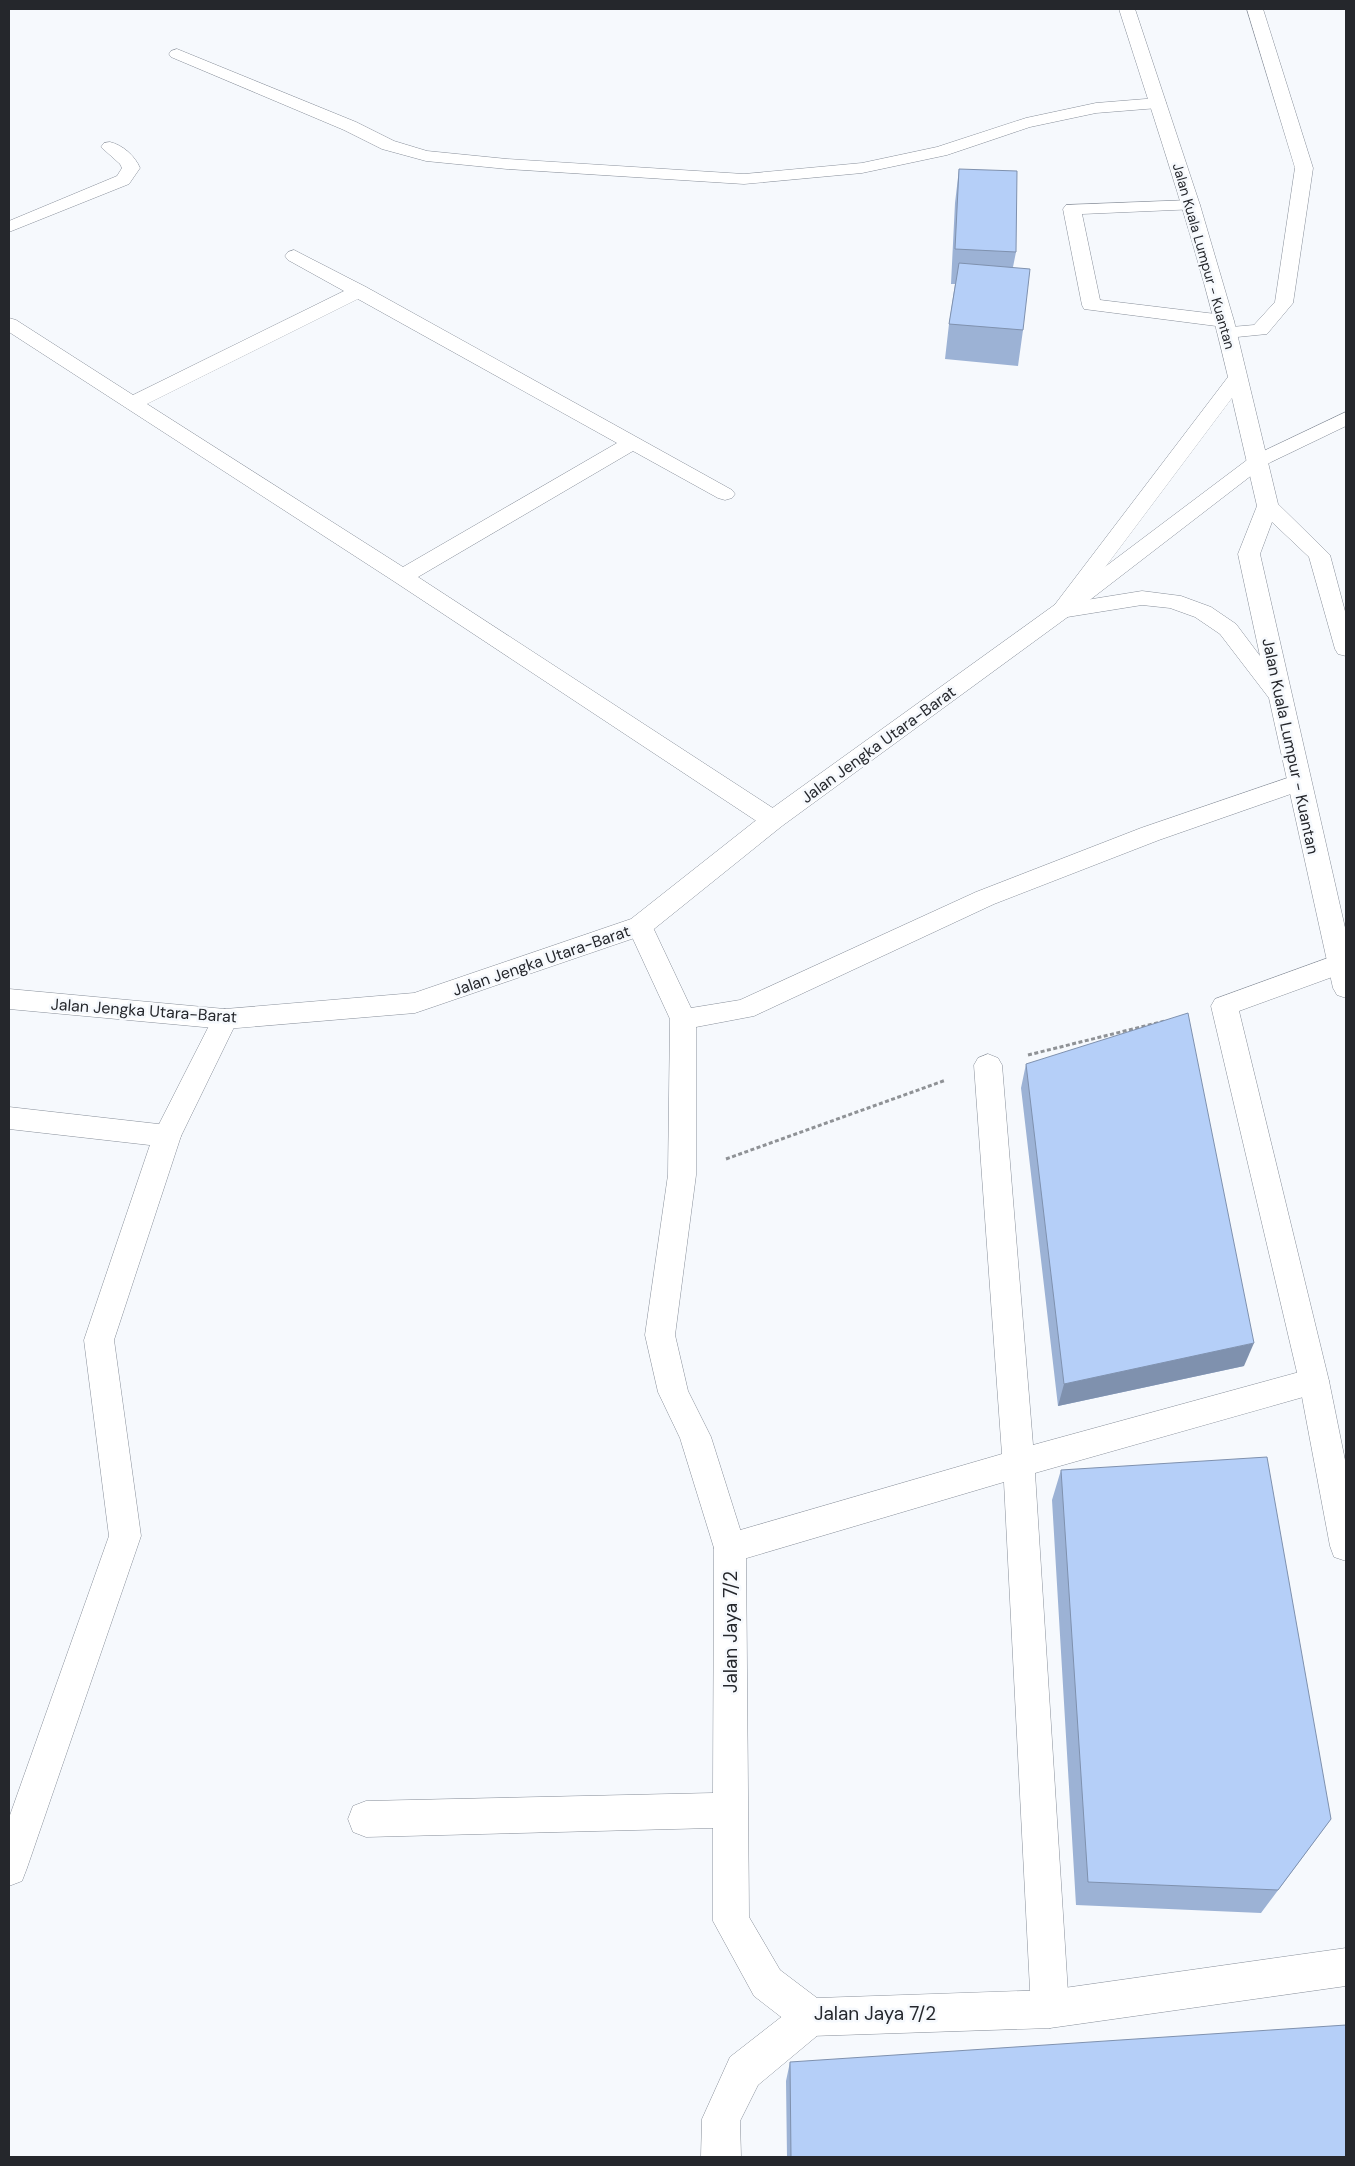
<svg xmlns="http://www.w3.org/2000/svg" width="1355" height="2166" viewBox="0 0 1355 2166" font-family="'DM Sans',sans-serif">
<rect width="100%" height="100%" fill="#f6f9fd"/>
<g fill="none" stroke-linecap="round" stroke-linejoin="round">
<defs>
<path id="lane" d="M1247 9H1263L1313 168 1293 303 1267 334 1227 338 1220 336 1217 332 1220 328 1254 325 1275 302 1295 168Z
M177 49 356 122 394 141 427 151 507 159 744 174 862 163 937 147 1026 118 1096 103 1158 98 1164 99 1166 103 1164 107 1158 108 1096 113 1030 127 947 155 862 173 744 184 507 169 426 161 382 149 344 130 171 57 169 54 171 51Z
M1191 200 1197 201 1200 205 1197 209 1082 214 1100 300 1224 315 1231 317 1234 321 1231 325 1224 327 1084 309 1082 305 1063 209 1066 205Z
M988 1054 998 1058 1002 1065 1033 1445 1314 1368 1325 1372 1329 1381 1325 1390 1314 1394 1035 1473 1069 2009 1063 2022 1050 2028 1037 2022 1031 2009 1004 1482 730 1563 718 1559 714 1548 718 1537 730 1533 1002 1454 974 1065 978 1058Z
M9 1107 167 1125 177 1128 181 1136 177 1144 167 1147 9 1129Z
M811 1998 824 2004 830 2017 824 2030 758 2085 740 2121 741 2157H701L702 2119 730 2057 798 2004Z"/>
<path id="street" d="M110 142C123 145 135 156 140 168L129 184 9 232V221L117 176 122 168 120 164 101 147 104 143Z
M294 250 366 287 732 490 735 494 732 498 725 500 718 498 633 451 418 577 782 814 785 820 782 826 773 829 764 826 395 582 9 332V318L16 320 133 395 344 291 288 260 285 256 288 252ZM358 299 617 443 403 567 147 404Z
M1299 774 1308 776 1311 782 1308 788 1159 840 994 904 754 1016 696 1027V1175L675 1335 688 1391 711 1437 746 1548 749 1917 780 1970 817 1998 1050 1990 1346 1948V1986L1050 2028 811 2036 798 2030 754 1996 713 1921V1828L366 1837 353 1832 348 1819 353 1806 366 1801 713 1793 714 1548 680 1438 658 1392 645 1335 668 1175 670 1019 627 926 631 919 640 917 649 919 691 1008 740 1000 976 892 1141 828Z
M1339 954 1346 957V972L1239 1011 1329 1381 1346 1465V1561L1334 1557 1330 1546 1299 1381 1211 1006 1215 999Z
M225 1009 234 1012 238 1019 181 1136 114 1340 141 1536 27 1868 22 1881 9 1886V1818L109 1536 84 1340 153 1136 216 1012Z"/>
<path id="secondary" d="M1346 412V426L1265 465 1069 616 782 826 649 933 415 1013 225 1029 9 1009V989L225 1009 414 993 631 919 764 814 1053 606 1251 457Z"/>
<path id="highway" d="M1119 9H1135L1200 205 1234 321 1278 504 1330 555 1346 615V656L1338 654 1335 649 1309 557 1272 522 1260 554 1346 932V998L1337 995 1333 988 1269 698 1220 634 1195 617 1170 608 1142 605 1061 618 1053 616 1050 611 1228 377C1199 252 1158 131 1119 9ZM1232 398 1257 506 1238 554 1260 656 1236 624 1211 607 1181 596 1142 591 1080 601Z"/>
</defs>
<use href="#lane" stroke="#888f9a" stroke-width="1"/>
<use href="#street" stroke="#888f9a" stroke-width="1"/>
<use href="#secondary" stroke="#888f9a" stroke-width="1"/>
<use href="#highway" stroke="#888f9a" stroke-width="1"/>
<path stroke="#8f9296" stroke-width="3" stroke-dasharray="4 2.5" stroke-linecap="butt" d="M1028 1055 1165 1021
M726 1159 946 1080"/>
<use href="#lane" fill="#fff" fill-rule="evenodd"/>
<use href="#street" fill="#fff" fill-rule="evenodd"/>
<use href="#secondary" fill="#fff" fill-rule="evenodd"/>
<use href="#highway" fill="#fff" fill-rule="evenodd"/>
</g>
<path fill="#9cb2d5" d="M959 169 1016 252 1013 267 1023 330 1018 366 945 359 949 324 955 284H951L955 203Z
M1026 1064 1244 1366 1058 1406 1021 1088Z
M1061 1470 1331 1819 1261 1913 1076 1905 1052 1500Z
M790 2062 1346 2157H787L786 2081Z"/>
<path fill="#7f91ae" d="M1254 1343 1244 1366 1058 1406 1064 1384Z"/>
<path fill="#b5cff8" stroke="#7f91ae" d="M959 169 1017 171 1016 252 955 249Z
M959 263 1030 269 1023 330 949 324Z
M1188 1013 1254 1343 1064 1384 1026 1064Z
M1267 1457 1331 1819 1278 1890 1088 1882 1061 1470Z
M1346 2025V2157H791L790 2062Z"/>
<g text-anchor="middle" stroke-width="5" stroke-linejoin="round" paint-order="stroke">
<g font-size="14" fill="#25272c" stroke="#f6f9fd">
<text transform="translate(1204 256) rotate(74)" y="5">Jalan Kuala Lumpur - Kuantan</text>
</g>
<g font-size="16" fill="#25272c" stroke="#f6f9fd">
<text transform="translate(878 744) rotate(-36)" y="6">Jalan Jengka Utara-Barat</text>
<text transform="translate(1291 746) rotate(78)" y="6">Jalan Kuala Lumpur - Kuantan</text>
<text transform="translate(541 960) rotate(-19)" y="6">Jalan Jengka Utara-Barat</text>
<text transform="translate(144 1010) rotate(4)" y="6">Jalan Jengka Utara-Barat</text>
</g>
<g font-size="19" fill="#25272c" stroke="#f6f9fd">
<text transform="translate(730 1632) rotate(-90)" y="7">Jalan Jaya 7/2</text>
<text x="875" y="2020">Jalan Jaya 7/2</text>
</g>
</g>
<rect width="1355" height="2166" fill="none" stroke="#25272c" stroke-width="20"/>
</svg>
